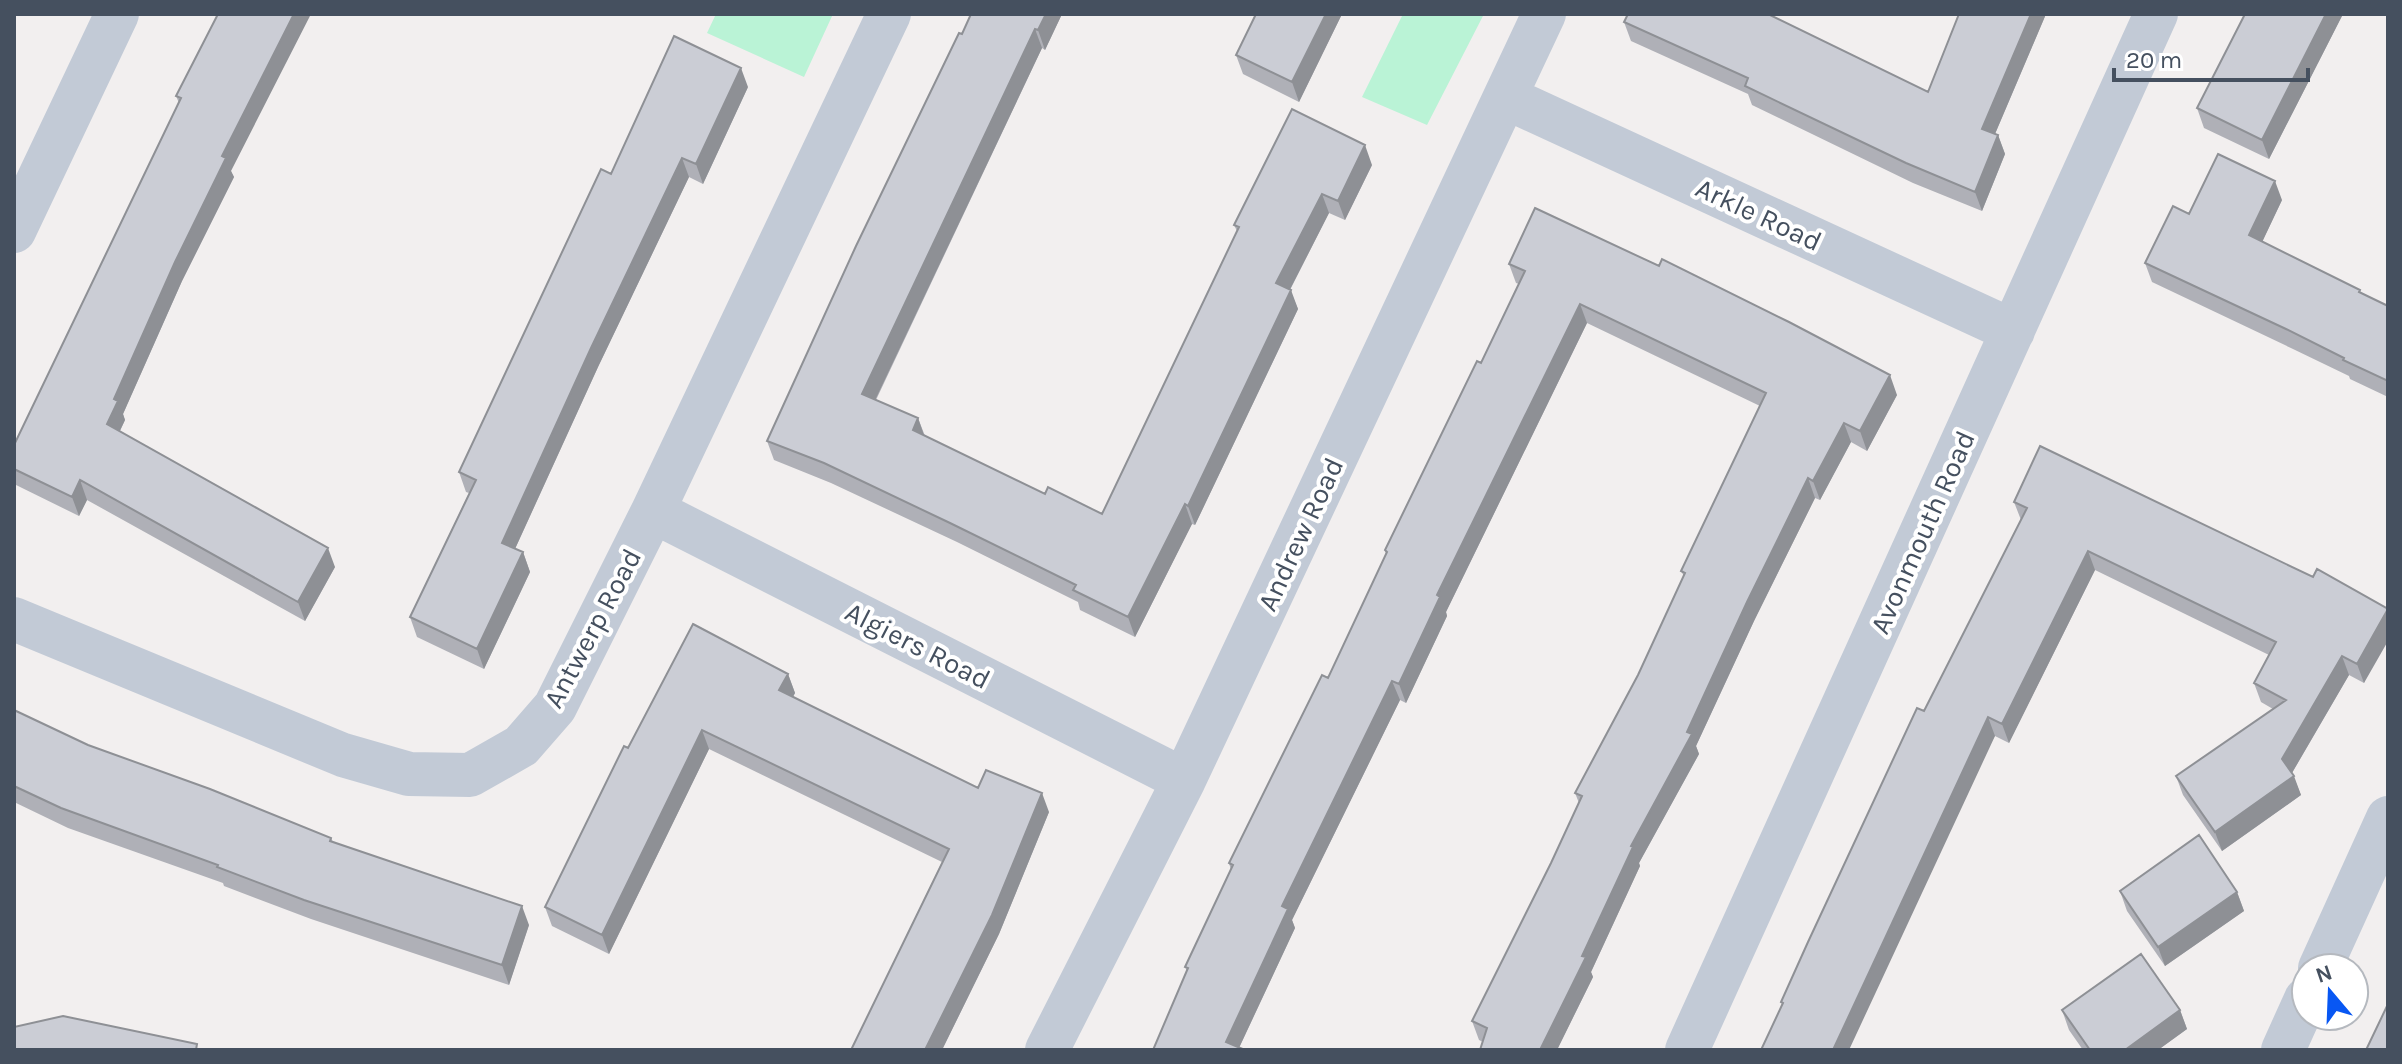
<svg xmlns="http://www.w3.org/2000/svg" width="2402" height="1064" viewBox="0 0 2402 1064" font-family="Karla,sans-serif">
<rect width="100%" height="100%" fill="#f2efef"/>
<path fill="#baf3d6" d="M716 14H833L804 77 707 33Z
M1403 14H1484L1427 125 1362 97Z"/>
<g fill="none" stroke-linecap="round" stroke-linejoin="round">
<path stroke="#c2cad6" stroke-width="44" d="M1505 97 2013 331
M14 231 117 14
M653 511 1184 780
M14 619 343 755 409 774 470 775 521 746 555 707 653 511 889 14
M2320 968 2388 818
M1047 1050 1184 780 1544 14
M1687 1050 2156 14
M2283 1050 2306 999"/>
</g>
<path fill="#afb0b7" d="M218 14 231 171 234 177 182 281 123 414 125 420 120 431 335 567 305 621 87 500 79 516 14 484V445L179 103 176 96Z
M971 14H1062L1045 50 1042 48 876 400 918 418 925 436 1045 494 1102 514 1237 231 1234 225 1372 165 1345 220 1329 213 1290 290 1298 309 1195 525 1192 524 1135 637 1080 610 1078 602 957 542 831 483 774 460 767 441Z
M1342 14 1299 102 1243 74 1236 55Z
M1959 14H2046L1995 134 1998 135 2005 154 1982 211 1913 183 1752 105 1748 94 1631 41 1624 22 1928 92Z
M2245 14H2343L2269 159 2204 128 2197 108Z
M748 87 703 184 689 177 598 367 515 549 523 552 530 572 484 669 417 637 410 617 469 493 466 492 459 472 611 174Z
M2282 200 2262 242 2388 306V397L2350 379 2349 376 2293 349 2152 282 2145 263 2189 214Z
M1509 264 1897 395 1867 451 1851 442 1820 500 1815 498 1754 621 1696 746 1699 754 1639 863 1640 866 1591 972 1593 977 1557 1050H1480L1483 1042 1479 1040 1472 1021 1551 863 1579 803 1575 793 1638 675 1684 576 1681 571 1760 406 1587 323 1446 612 1447 616 1406 703 1400 700 1292 920 1295 928 1239 1048 1153 1050 1187 971 1185 967 1231 870 1229 863 1328 678 1386 554 1385 550 1481 363 1519 284 1516 283Z
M2014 502 2313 577 2388 609 2364 683 2349 675 2292 773 2301 795 2222 851 2183 795 2176 776 2273 709 2261 702 2254 683 2269 655 2095 570 2009 743 1995 736 1782 1005 1781 1002 1924 711 2021 520Z
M788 674 795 693 793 697 978 788 1049 812 999 934 942 1050H851L942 862 709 749 609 954 552 926 545 907 628 748Z
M14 710 88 745 331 838 333 842 529 925 509 985 311 919 224 886 223 883 68 828 14 802Z
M2120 891 2237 892 2244 911 2165 966 2127 911Z
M2062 1010H2180L2187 1029 2158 1050H2083L2069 1030Z"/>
<path fill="#8e9095" d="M294 14H311L231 171 234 177 182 281 123 414 125 420 114 443 107 424 114 399 222 156Z
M1046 14H1062L1045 50 1038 30Z
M1326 14H1342L1299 102 1292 82Z
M2031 14H2046L1989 148 1982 129Z
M2326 14H2343L2269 159 2262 140Z
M1035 29 1042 48 869 413 862 394Z
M741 68 748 87 703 184 696 164Z
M1998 135 2005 154 1982 211 1975 192Z
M1365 145 1372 165 1345 220 1338 201Z
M682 158 689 177 598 367 509 562 502 543 591 348Z
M2275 181 2282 200 2256 255 2249 235Z
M1322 194 1329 213 1283 303 1276 283Z
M1291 290 1298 309 1195 525 1188 506Z
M1580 304 1587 323 1446 612 1447 616 1406 703 1399 684 1437 595Z
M1890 375 1897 395 1867 451 1860 431Z
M918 418 925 438 913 430Z
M1844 423 1851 442 1820 500 1813 481Z
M1808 478 1815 498 1754 621 1696 746 1699 754 1639 863 1640 866 1591 972 1593 977 1557 1050H1540L1631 846 1687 732 1747 602Z
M80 480 87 500 79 516 72 497Z
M1185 504 1192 524 1135 637 1128 617Z
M328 548 335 567 305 621 298 602Z
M2088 551 2095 570 2009 743 2002 724Z
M523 552 530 572 484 669 477 649Z
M2388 609V641L2364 683 2357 664Z
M2342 656 2349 675 2289 778 2282 759Z
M788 674 795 693 786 709 779 690Z
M1392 681 1400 700 1292 920 1295 928 1238 1050 1226 1042 1282 906Z
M1988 717 1995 736 1849 1050H1833Z
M702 730 709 749 609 954 602 935Z
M2294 776 2301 795 2222 851 2215 832Z
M1042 793 1049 812 999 934 942 1050H925Z
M2237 892 2244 911 2165 966 2158 947Z
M522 906 529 925 509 985 502 965Z
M2180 1010 2187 1029 2158 1050H2125Z"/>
<path fill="#cbcdd5" stroke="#8e9095" stroke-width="2" d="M218 14H294L222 156 226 158 175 262 114 399 118 401 107 424 328 548 298 602 80 480 72 497 14 469V445L181 98 176 96Z
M971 14H1046L1038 30 1035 29 862 394 918 418 913 430 1045 494 1048 487 1102 514 1239 227 1234 225 1292 109 1365 145 1338 201 1322 194 1276 283 1291 290 1188 506 1185 504 1128 617 1073 590 1076 585 950 523 824 463 767 441 856 246 959 33 962 34Z
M1256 14H1326L1292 82 1236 55Z
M1628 14H1768L1928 92 1959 14H2031L1982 129 1998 135 1975 192 1906 163 1745 86 1748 78 1624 22Z
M2245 14H2326L2262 140 2197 108Z
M674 36 741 68 696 164 682 158 591 348 502 543 523 552 477 649 410 617 476 480 459 472 601 169 611 174Z
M2218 154 2275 181 2249 235 2360 290 2359 292 2388 306V381L2343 360 2344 358 2286 329 2145 263 2173 206 2189 214Z
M1535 208 1659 266 1662 259 1789 322 1890 375 1860 431 1844 423 1813 481 1808 478 1747 602 1687 732 1692 734 1631 846 1633 847 1582 956 1586 957 1540 1050H1480L1487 1028 1472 1021 1551 863 1582 796 1575 793 1638 675 1685 573 1681 571 1766 393 1580 304 1437 595 1440 597 1399 684 1392 681 1282 906 1288 909 1226 1042 1245 1050H1153L1188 968 1185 967 1233 865 1229 863 1322 675 1328 678 1387 552 1385 550 1477 361 1481 363 1525 271 1509 264Z
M2040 446 2313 577 2317 569 2388 609 2357 664 2342 656 2282 759 2294 776 2215 832 2176 776 2286 700 2254 683 2276 642 2088 551 2002 724 1988 717 1833 1050H1761L1783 1003 1781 1002 1808 942 1917 708 1924 711 2027 508 2014 502Z
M693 624 788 674 779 690 978 788 986 770 1042 793 992 915 925 1050H851L949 849 702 730 602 935 545 907 624 746 628 748Z
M14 710 88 745 210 789 331 838 330 841 522 906 502 965 304 900 217 867 218 865 61 808 14 786Z
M2199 835 2237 892 2158 947 2120 891Z
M2141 954 2180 1010 2125 1050H2090L2062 1010Z
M2388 1004V1050H2366Z
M63 1016 197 1044 196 1050H14V1027Z"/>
<g text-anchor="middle" stroke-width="8" stroke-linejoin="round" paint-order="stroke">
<g font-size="28" fill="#45505f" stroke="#fff">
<text transform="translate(1759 214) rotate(25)" y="10">Arkle Road</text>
<text transform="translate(1922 532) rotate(-66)" y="10">Avonmouth Road</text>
<text transform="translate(1300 534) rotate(-65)" y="10">Andrew Road</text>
<text transform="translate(592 628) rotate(-62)" y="10">Antwerp Road</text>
<text transform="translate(918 645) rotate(27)" y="10">Algiers Road</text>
</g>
</g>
<rect width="2402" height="1064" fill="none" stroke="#45505f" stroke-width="32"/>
<g transform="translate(2330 992) rotate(341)"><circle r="38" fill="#ffffff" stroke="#b5b9bf" stroke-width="2"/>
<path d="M0-6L14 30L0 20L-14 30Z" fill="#0857f3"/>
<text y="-12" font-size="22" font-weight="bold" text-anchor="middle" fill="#45505f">N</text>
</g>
<path d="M2114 68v12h194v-12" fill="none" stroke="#45505f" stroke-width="4"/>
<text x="2126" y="68" font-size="24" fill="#45505f" stroke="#ffffff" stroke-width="6" paint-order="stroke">20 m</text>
</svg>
